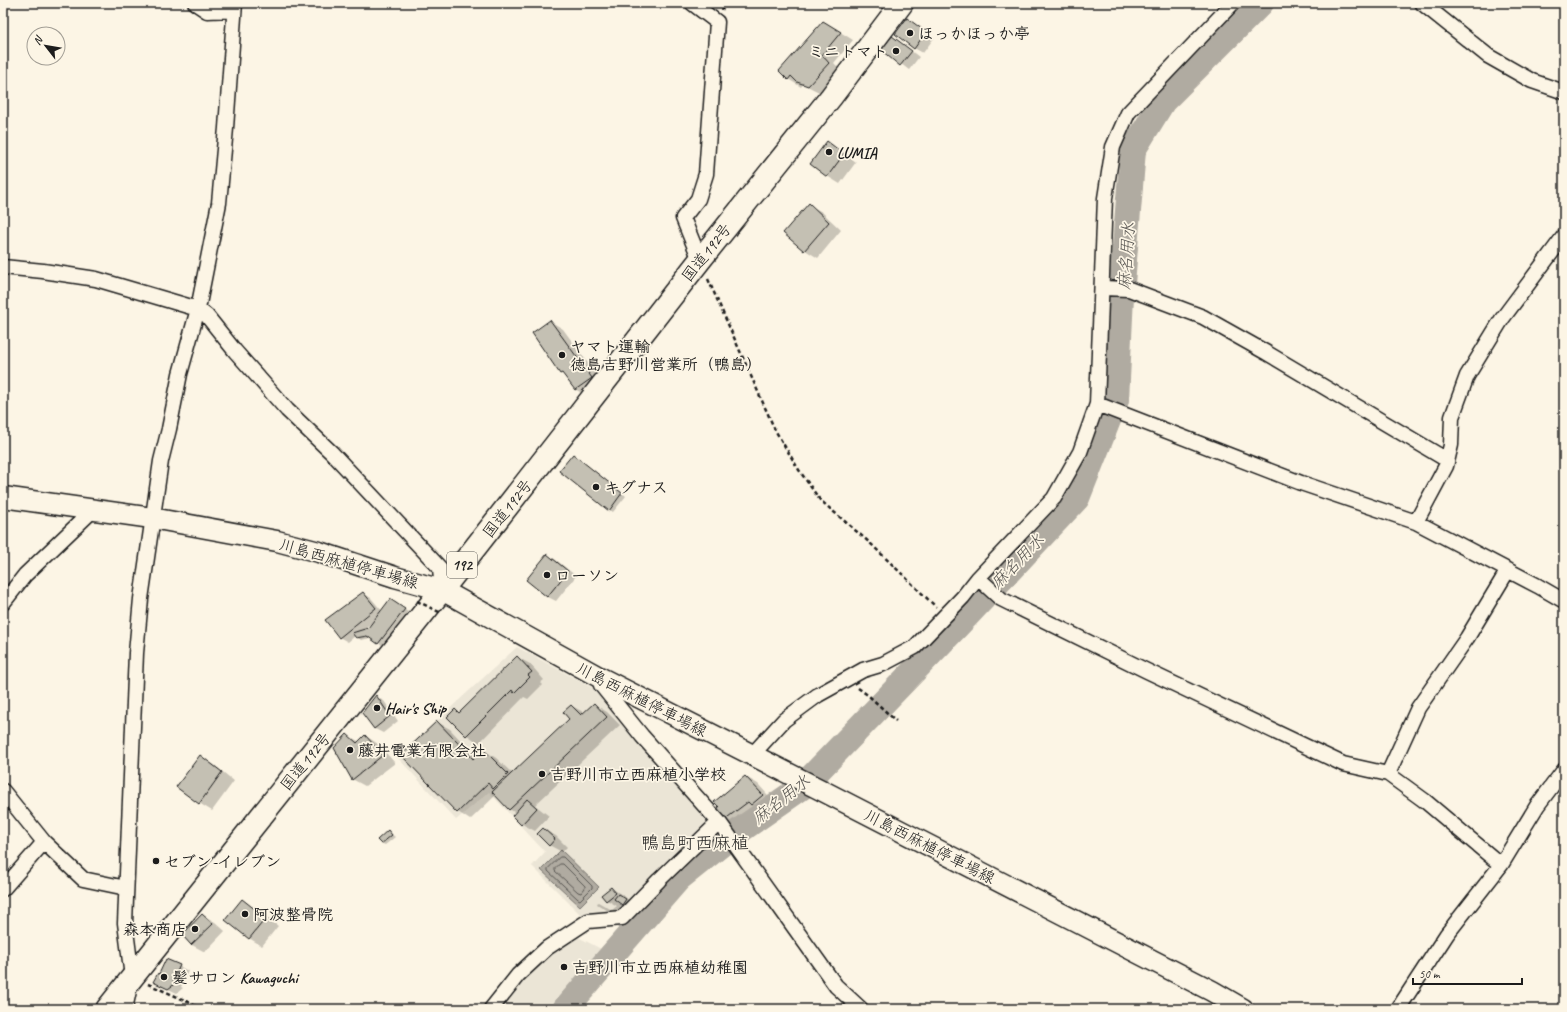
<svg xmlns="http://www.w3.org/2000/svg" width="1567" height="1012" viewBox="0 0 1567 1012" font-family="Caveat,'Klee One',sans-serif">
<rect width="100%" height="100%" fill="#fcf5e5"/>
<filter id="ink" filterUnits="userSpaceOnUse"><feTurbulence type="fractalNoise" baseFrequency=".025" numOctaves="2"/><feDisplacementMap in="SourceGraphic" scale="8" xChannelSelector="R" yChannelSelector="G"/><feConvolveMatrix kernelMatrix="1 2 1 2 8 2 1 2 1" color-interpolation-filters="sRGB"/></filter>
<g filter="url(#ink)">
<path fill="#ebe5d6" d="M517 647 595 689 711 820 615 916 584 918 532 866 545 852 489 792 456 820 397 757Z
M574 935 605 951 561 1009H496L517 983Z"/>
<path fill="#b0aba1" stroke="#75726c" d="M561 850 599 887 580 906 541 870Z"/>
<path fill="#0003" fill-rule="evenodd" d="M907 19 934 38 923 53 914 48Z
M824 22 853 40 834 63 841 70 821 93 803 84 801 87 788 79Z
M893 37 919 57 909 70 883 50Z
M827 142 840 150 856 162 840 184 827 176Z
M809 205 822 212 841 230 818 258 805 250 785 233Z
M550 321 563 329 604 385 588 397 575 389 564 375 561 373Z
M573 455 626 496 613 512 609 510Z
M547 555 556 560 576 576 556 601 548 597 527 580Z
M363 593 371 598 382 611 394 603 408 612 382 645 371 638 361 640 355 636 348 642 339 637ZM373 622 368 629 361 631Z
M517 657 530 664 544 680 540 683 542 685 528 699 524 697 479 743 467 735 455 710 461 714Z
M376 697 384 701 398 721 383 733 375 729 363 713Z
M594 704 607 712 620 725 535 805 549 816 535 831 522 824 516 813 509 809 496 795 470 820 458 812 437 722 450 729 476 757 484 750 496 758 513 774 571 719 572 706 585 713Z
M347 735 360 742 366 736 378 744 395 763 365 786 352 779Z
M200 757 213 764 234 781 212 811 199 803Z
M746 777 758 784 775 803 765 811 762 809 737 827 724 819Z
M543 829 556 836 567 847 562 852 549 845Z
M388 831 395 837 385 845 381 843Z
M611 888 624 896 631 902 635 911 623 905 620 907 629 912 615 915 597 904 598 902 612 910 617 906 607 900Z
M242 901 255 908 278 926 262 946 249 938Z
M203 915 215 922 225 931 205 952 192 945 183 935Z
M179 966 188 971 181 987 183 988 177 993 162 986Z
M502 1004 510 1009H498Z"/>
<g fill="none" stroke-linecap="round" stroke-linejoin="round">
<path stroke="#575551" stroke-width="1" d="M560 857H563L592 886V888L580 900 578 899 548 871V869Z
M560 864H563L585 886V888L581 893 578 892 555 871V869Z"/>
<path stroke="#b0aba1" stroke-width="26" d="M565 1009 679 878 729 838 802 787 958 625 1077 498 1116 400 1121 296 1133 150 1163 101 1261 3"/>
</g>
<path fill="#c4c0b3" stroke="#1c1c1c" d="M907 18 926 32 914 49 895 34Z
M823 21 841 32 822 55 829 63 808 86 797 82 791 76 788 80 779 71Z
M892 36 912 51 900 66 881 50Z
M827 141 844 154 827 177 810 164Z
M809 203 829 222 804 251 783 233Z
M550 320 592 378 575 390 562 373 560 374 532 333Z
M573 454 622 493 609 511 559 471Z
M547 554 568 571 547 597 526 580Z
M363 592 376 608 339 638 325 620Z
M390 599 405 609 378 644 367 636 356 638 352 633 368 628Z
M517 656 532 672 528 675 530 677 514 693 512 690 466 736 447 717 455 709 459 713Z
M376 695 390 716 374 729 362 713Z
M594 703 607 717 509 810 492 792 569 719 563 712 571 705 581 715Z
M437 721 473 759 483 749 508 774 493 789 488 783 457 813 401 755Z
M347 734 357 743 365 735 383 755 352 780 334 748Z
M200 755 222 772 199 804 176 787Z
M745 776 763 795 751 805 748 802 724 820 716 811 719 807 714 802Z
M527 799 537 808 521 825 512 816Z
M543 828 555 839 549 846 537 834Z
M388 830 392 835 381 844 377 840Z
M611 887 616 893 606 901 601 895Z
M618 894 626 899 622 905 614 899Z
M242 899 266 918 249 939 225 920Z
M202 914 213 924 191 945 182 935Z
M166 959 180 965 173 981 176 983 168 989 153 982 158 973 159 974Z"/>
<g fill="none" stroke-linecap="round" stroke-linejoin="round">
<defs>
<path id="minor" d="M195 3 207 11 234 10
M692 3 717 22 706 174 698 199 683 218 700 260
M1422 3 1488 56 1532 81 1564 92
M3 267 43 271 96 279 198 309 207 316 235 351 287 410 332 453 440 568 442 590
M1102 288 1129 289 1203 317 1267 353 1447 460
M1097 404 1301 483 1416 522 1538 586 1564 601
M1416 522 1446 466 1451 445 1452 417 1467 376 1502 319 1564 236
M978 578 1001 599 1147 671 1343 764 1388 774 1425 801 1501 865
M3 603 25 575 93 510
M599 677 601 685 642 736 719 822 836 986 861 1009
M752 755 784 720 818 695 863 670 883 664 915 647 963 597 978 578 1054 498 1080 452 1097 404 1105 198 1113 147 1128 113 1233 3
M1388 774 1418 708 1467 638 1508 570
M3 791 44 842 83 879 126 888
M3 889 44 842
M125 1009 132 977 125 923 136 653 141 599 161 461 169 429 180 374 198 309 219 203 226 128 235 3
M491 1009 518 975 547 948 588 921 622 918 659 880 719 822
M1398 1009 1447 934 1501 865 1537 806 1564 770"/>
<path id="secondary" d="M3 497 152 518 277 541 319 552 395 577 442 590 599 677 823 791 1212 991 1243 1009"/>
<path id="trunk" d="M107 1009 442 590 700 260 831 97 902 3"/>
</defs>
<use href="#minor" stroke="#1c1c1c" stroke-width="17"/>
<use href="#secondary" stroke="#1c1c1c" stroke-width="23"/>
<use href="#trunk" stroke="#1c1c1c" stroke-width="25"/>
<path stroke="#1c1c1c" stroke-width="2.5" stroke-dasharray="4 3" stroke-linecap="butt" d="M722 10 725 3
M708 279 775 430 799 470 820 500 870 543 936 607
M858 688 869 696 896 721
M148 984 189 1002 200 1009"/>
<use href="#minor" stroke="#fcf5e5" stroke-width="14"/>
<use href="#secondary" stroke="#fcf5e5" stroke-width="20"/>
<use href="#trunk" stroke="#fcf5e5" stroke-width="22"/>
<path stroke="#1c1c1c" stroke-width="2.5" stroke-dasharray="4 3" stroke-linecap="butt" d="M417 601 441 613"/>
</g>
</g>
<g fill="#1c1c1c" stroke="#fcf5e5" stroke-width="1.5">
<circle cx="910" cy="33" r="4"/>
<circle cx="896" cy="51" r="4"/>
<circle cx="829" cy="152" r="4"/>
<circle cx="562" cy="355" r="4"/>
<circle cx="596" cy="487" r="4"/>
<circle cx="547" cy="575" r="4"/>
<circle cx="377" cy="708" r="4"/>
<circle cx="350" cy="750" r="4"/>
<circle cx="542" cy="774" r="4"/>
<circle cx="156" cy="861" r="4"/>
<circle cx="245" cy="914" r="4"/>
<circle cx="195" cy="929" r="4"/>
<circle cx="564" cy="967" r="4"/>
<circle cx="164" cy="977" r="4"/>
</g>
<g text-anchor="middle" stroke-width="3.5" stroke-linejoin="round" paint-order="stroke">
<rect fill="#fcf5e5" stroke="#5f5d58" stroke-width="1" x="447" y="552" width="30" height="26" rx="3"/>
<g font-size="15" font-weight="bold" fill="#1c1c1c">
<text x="462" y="570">192</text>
</g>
<g font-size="16" font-weight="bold" fill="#1c1c1c" stroke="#fcf5e5" text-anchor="start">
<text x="918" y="39">ほっかほっか亭</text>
<text x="888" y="57" text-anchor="end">ミニトマト</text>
<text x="837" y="158">LUMIA</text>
<text x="570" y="352">ヤマト運輸<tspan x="570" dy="18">徳島吉野川営業所（鴨島）</tspan></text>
<text x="604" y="493">キグナス</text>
<text x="555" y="581">ローソン</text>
<text x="385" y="714">Hair's Ship</text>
<text x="358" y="756">藤井電業有限会社</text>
<text x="550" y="780">吉野川市立西麻植小学校</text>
<text x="164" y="867">セブン-イレブン</text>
<text x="253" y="920">阿波整骨院</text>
<text x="187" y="935" text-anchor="end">森本商店</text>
<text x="572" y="973">吉野川市立西麻植幼稚園</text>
<text x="172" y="983">髪サロン Kawaguchi</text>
</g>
<g font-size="16" fill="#1c1c1c" stroke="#fcf5e5">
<text transform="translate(706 252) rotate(-52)" y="6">国道192号</text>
<text transform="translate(507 508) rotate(-52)" y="6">国道192号</text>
<text transform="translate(349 563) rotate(16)" y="6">川島西麻植停車場線</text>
<text transform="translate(642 699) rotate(27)" y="6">川島西麻植停車場線</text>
<text transform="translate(305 761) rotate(-51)" y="6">国道192号</text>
<text transform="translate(930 846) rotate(27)" y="6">川島西麻植停車場線</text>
</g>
<g font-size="17" font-style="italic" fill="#575551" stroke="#fcf5e5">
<text transform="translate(1126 256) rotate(-86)" y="6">麻名用水</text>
<text transform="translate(1017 561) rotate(-46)" y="6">麻名用水</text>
<text transform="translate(781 799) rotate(-38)" y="6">麻名用水</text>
</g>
<g font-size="18" fill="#1c1c1c" stroke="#fcf5e5">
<text x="695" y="849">鴨島町西麻植</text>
</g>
</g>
<rect width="1567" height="1012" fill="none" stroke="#fcf5e5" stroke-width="16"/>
<rect x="8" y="8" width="1551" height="996" fill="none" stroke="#1c1c1c" stroke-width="1.5" filter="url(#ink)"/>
<g transform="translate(46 46) rotate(301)"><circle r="19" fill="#fcf5e5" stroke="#a29e95"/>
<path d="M0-3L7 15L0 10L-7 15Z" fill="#1c1c1c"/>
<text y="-6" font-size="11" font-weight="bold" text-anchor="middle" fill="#1c1c1c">N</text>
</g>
<path d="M1413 978v6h109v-6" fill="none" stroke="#1c1c1c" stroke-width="2"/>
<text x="1419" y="978" font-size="12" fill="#1c1c1c" stroke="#fcf5e5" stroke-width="3" paint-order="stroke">50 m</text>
</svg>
